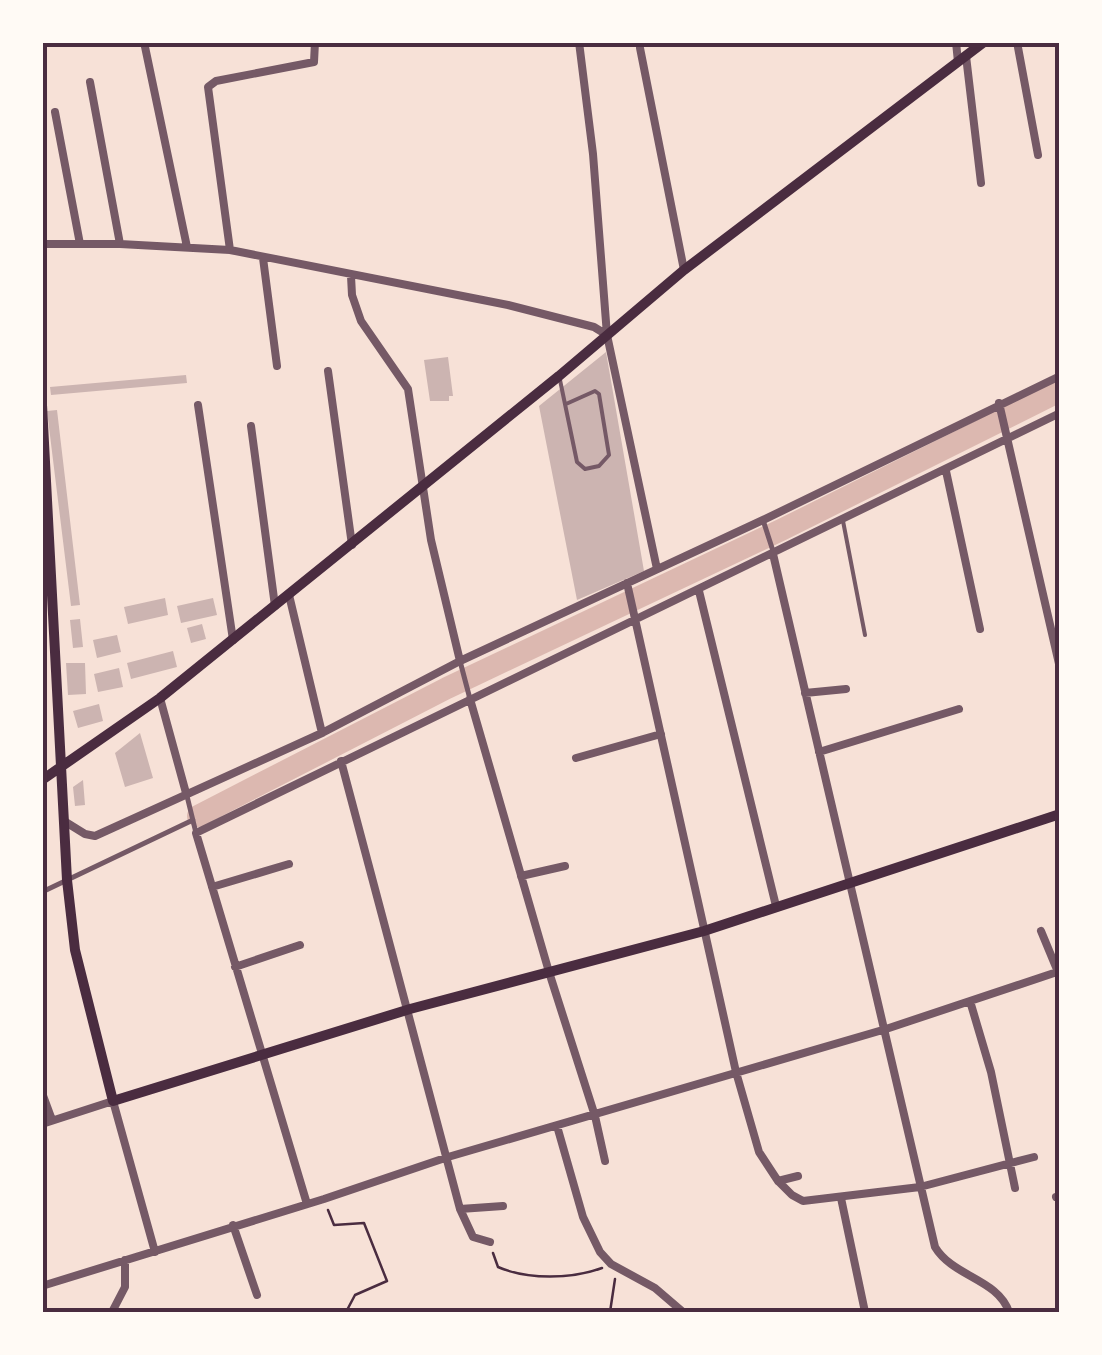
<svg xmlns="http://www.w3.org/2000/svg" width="1102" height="1355" viewBox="0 0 1102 1355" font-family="Overpass,sans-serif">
<rect width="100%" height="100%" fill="#f7e1d7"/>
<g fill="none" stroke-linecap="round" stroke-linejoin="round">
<path stroke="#dcb8b0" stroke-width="22" d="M198 816 447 688 781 530 1060 391"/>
</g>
<path fill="#ccb4b1" d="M606 352 644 571 577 600 539 406Z
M448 357 453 396H449V401H430L424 360Z
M186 375 187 383 51 395 50 387Z
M57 410 80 605 71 606 47 411Z
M165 598 168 615 128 624 124 607Z
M213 598 217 615 181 623 177 606Z
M80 619 83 647 73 648 70 620Z
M202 624 206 639 191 643 187 628Z
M117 635 121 652 97 658 93 640Z
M173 651 177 667 131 679 127 663Z
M66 663H85L86 694 68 695Z
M119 668 123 687 98 692 94 674Z
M99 704 103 721 78 728 73 711Z
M140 733 153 778 125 787 115 753Z
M83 780 85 805 75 806 73 787Z"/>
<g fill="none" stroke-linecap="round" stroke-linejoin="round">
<path stroke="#4a2c40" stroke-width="2.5" d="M328 1210 334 1225 364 1223 387 1281 355 1295 346 1312
M493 1253 498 1267C528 1280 572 1279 602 1268
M610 1312 615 1279"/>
<path stroke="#755966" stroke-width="4" d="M560 380 577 462 585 469 599 466 609 455 599 394 595 391 566 404
M843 521 865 635"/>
<path stroke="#755966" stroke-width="5" d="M763 520 773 551
M460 661 470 699
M187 796 196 833
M42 892 193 820"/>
<path stroke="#755966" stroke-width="8" d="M144 42 187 247
M579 42 593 154 607 335 657 569
M956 42 958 62
M1017 42 1038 155
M640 48 684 270
M966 56 981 183
M90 82 120 244
M55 112 80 244
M42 244H120L230 250 508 305 594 327 607 335
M230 250 208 87 216 81 314 62 315 42
M263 258 277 366
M351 276 352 295 361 321 408 389 431 540 460 661
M328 371 352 545
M999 403 1060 668
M198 405 233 640
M251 426 275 606
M946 471 980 629
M773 554 935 1247C953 1277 998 1279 1009 1312
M627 583 736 1072 759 1152 778 1181 792 1195 803 1201 920 1187 1034 1157
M699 591 776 906
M289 595 322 733
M805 693 846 689
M160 698 186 793
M470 699 549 972 595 1116 605 1161
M819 752 959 709
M576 758 661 734
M341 761 460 1209 473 1237 490 1242
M64 821 85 834 95 836 322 733 460 661 763 520 1060 376
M521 876 565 866
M212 887 289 864
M1041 931 1058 972
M235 967 300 945
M970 1001 991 1072 1015 1188
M42 1093 52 1120
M42 1124 113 1101 155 1252
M557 1126 583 1217 600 1252 611 1264 655 1288 683 1312
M778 1181 798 1176
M1056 1197 1060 1196
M841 1198 865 1312
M307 1204 196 833 1060 413
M460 1209 503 1206
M233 1225 257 1295
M42 1286 324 1199 448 1157 886 1029 1060 971
M112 1312 125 1287V1260"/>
<path stroke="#4a2c40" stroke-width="10" d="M42 405 67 880 75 950 113 1101 410 1009 704 931 1060 814
M42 780 160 698 559 376 684 270 984 42"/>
</g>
<rect width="1102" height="1355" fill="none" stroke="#fffaf5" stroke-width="90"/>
<rect x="45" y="45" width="1012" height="1265" fill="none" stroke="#4a2c40" stroke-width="4"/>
</svg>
